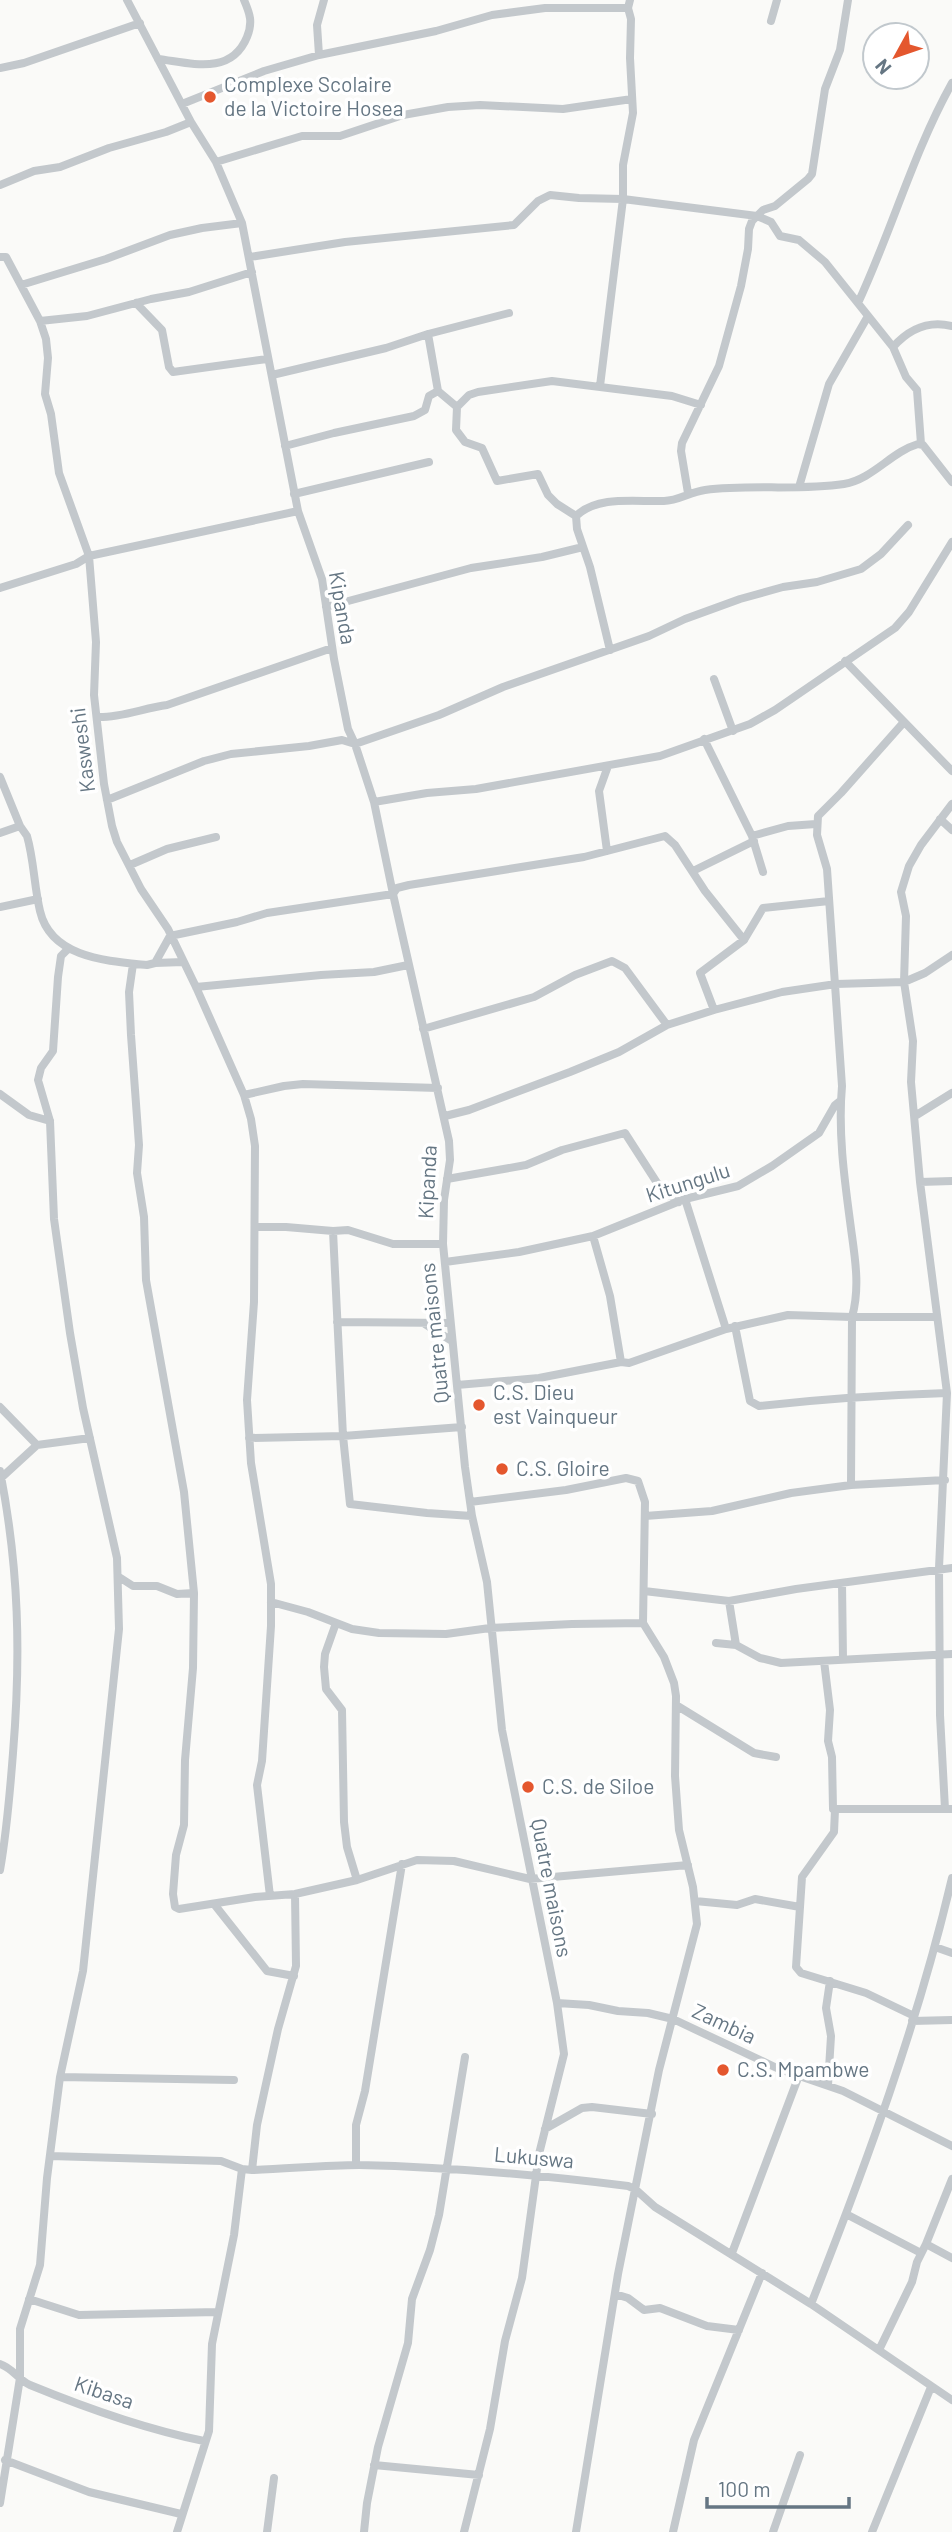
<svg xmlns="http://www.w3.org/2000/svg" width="952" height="2532" viewBox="0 0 952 2532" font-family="Barlow,sans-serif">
<rect width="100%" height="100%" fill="#fafaf8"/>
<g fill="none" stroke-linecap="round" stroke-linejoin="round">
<path stroke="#c3c8cc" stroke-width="8" d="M127 0 191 122 216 162 242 223 298 511 322 579 334 659 348 729 355 744 374 802 393 894 449 1141 450 1160 444 1200 443 1244 465 1467 472 1516 487 1582 502 1730 557 2003 564 2054 539 2154 522 2278 505 2341 490 2429 464 2532
M771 21 777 0
M319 55 317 25 324 0
M158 59C191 63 231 76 247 37 253 22 250 14 244 0
M0 68 24 63 140 23
M182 104 264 71 319 55 436 31 492 15 545 8H628
M216 162 302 136H340L403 115 448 107 480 105 563 109 632 99
M0 185 34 171 60 167 109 148 166 132 191 122
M0 257H6L40 321 46 339 48 358 45 394 51 414 59 473 89 556 96 642 94 695 104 784 112 826 117 842 141 889 168 929 196 987 244 1095 251 1119 255 1146 254 1302 247 1400 251 1463 271 1584V1626L262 1761 257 1785 270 1896
M250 257 345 242 514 225 538 201 550 195 579 198 623 199 757 216 771 222 780 236 799 240 825 262 893 347 906 377 917 390 921 444
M21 285 106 259 170 235 202 228 242 223
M136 303 162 330 169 367 173 372 267 359
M858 303C892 230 913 153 952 83
M40 321 87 316 151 299 189 292 252 272
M428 334 438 391 457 407 456 430 465 442 482 448 497 481 538 474 548 495 557 504 576 516
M893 347C909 329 928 320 952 326
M272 375 386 348 428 334 509 313
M600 386 623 199V165L633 113 630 58 631 19 628 8 630 0
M457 407 469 395 478 392 552 381 672 396 701 405
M285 446 334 433 414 416 425 410 429 396 438 391
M799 487 829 384 868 316
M688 493 681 451 682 443 719 366 741 286 748 249 749 229 752 221 763 210 775 206 808 179 812 174 825 89 840 50 848 0
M294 494 429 462
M0 588 76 564 89 556 298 511
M326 607 471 568 542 557 583 547
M610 650 590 567 577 529 576 516C598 495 636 502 664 501 678 501 690 492 705 490 750 484 798 491 844 484 873 479 891 452 918 444L923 445 952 482
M845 661 952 771
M714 679 733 731
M97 717C120 718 144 708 167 705L332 648
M704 739 752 836 763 872
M0 777 20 826 27 836C34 860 34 886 40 911 51 958 107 961 147 965L155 963 170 936 237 922 267 913 393 894 397 888 409 885 584 857 665 836 675 845 705 891 744 940
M107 800 204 761 231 754 309 746 342 740 355 744 439 715 503 687 649 636 685 619 740 599 783 587 817 582 861 569 881 554 908 525
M374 802 427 793 476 789 660 756 750 724 775 710 895 628 909 612 952 542
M952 804 921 845 909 866 901 892 906 916 904 982 913 1041 911 1082 920 1182 947 1393 939 1568 940 1715 945 1809H952
M940 819 952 830
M0 833 20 826
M752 836 788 826 816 824
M607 851 599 791 608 766
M130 865 167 849 216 837
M693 871 754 841
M0 907 38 899
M155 963 183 962
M133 964 129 992 131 1035 139 1145 137 1173 144 1217 146 1280 184 1492 194 1593 193 1668 185 1760 184 1825 176 1855 173 1894 175 1907 179 1909 255 1897 295 1894 357 1880 417 1860 454 1861 530 1879 688 1865
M196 987 321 975 374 972 408 965
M714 1010 700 973 744 940 763 908 829 901
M423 1029 534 997 575 975 612 961 625 968 667 1025
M0 1094 29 1115 50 1121
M244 1095 284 1086 303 1084 438 1088
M445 1116 469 1110 570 1072 619 1052 667 1025 714 1010 782 992 836 984 904 982 925 973 952 955
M915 1116 952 1093
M447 1179 526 1165 562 1150 625 1133 661 1189 679 1202
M920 1182 952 1181
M685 1199 726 1329
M255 1227H286L333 1231 348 1230 393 1244H443
M333 1231 343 1436 350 1504 427 1513 472 1516
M593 1236 610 1296 621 1362
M445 1262 519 1252 593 1236 685 1199 738 1186 772 1166 819 1133 835 1105 840 1101
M337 1322 450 1323
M425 1324 452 1341
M735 1326 750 1401 759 1406C822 1399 884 1395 947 1393
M457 1385 539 1378 621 1362 629 1363 726 1329 788 1315 852 1317H936
M0 1407 37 1445
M249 1438 343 1436 462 1427
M0 1471C19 1568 21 1655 13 1753 10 1792 7 1831 0 1870
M1 1478 37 1445 90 1438
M851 1485 852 1317C861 1285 854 1253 850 1221 844 1176 838 1131 842 1086L827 869 817 835 818 816 841 793 904 722
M470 1502 566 1490 626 1478 638 1481 645 1502 643 1623 664 1657 674 1683 676 1696 675 1776 679 1830 693 1887 697 1924 659 2070 618 2274 576 2532
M645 1516 712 1511 791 1493 851 1485 945 1480
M119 1577 133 1586H157L177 1594 194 1593
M842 1583 843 1659
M644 1591 729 1601 796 1589 952 1568
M729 1601 736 1645
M271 1602 308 1612 352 1629 379 1633 446 1634 490 1628 572 1624 643 1623
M336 1623 325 1654 324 1667 326 1689 342 1710 344 1822 347 1847 357 1880
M716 1643 736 1645 760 1658 781 1663 952 1654
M824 1661 830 1710 828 1741 832 1757 833 1809H945
M676 1705 754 1753 776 1757
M835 1810 834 1832 802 1877 796 1967 801 1973 866 1993 914 2016
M695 1901 737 1905 755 1899 800 1907
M214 1904 267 1971 294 1976
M935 1947 952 1953
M557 2003 589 2005 618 2011 648 2013 673 2019 779 2069 843 2091 952 2146
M912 2021 952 2020
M60 2077 234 2080
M828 2085 831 2036 826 2008 830 1981
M545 2129 582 2108 592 2107 652 2114
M50 2156 221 2161 242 2169 252 2170C288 2169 324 2165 359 2165 450 2167 539 2175 628 2186L635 2189 655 2207 811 2304 952 2400
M356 2165V2125L365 2091 402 1864
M252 2170 257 2125 278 2029 296 1966 295 1894
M846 2214 921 2253
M926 2244 952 2179
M732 2253 798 2078
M615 2294 628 2298 644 2310 660 2308 707 2326 739 2330
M29 2299 79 2315 217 2312
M811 2304C866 2165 918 2023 952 1878
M879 2350 912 2282 917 2262 926 2244 952 2258
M0 2364C13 2368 18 2380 30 2385 86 2408 144 2429 204 2441
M5 2460 89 2492 181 2514
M374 2465 479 2475
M0 2503 20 2378V2329L40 2265 47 2178 60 2077 83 1971 119 1629 117 1558 83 1408 70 1333 54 1219 50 1121 38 1080 41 1068 53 1051 58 977 61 956 68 949
M177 2532 209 2431 212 2344 234 2235 242 2169
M267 2532 274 2478
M364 2532 367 2503 378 2447 408 2343 412 2299 430 2250 439 2215 465 2057
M673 2532 694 2440 762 2273
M773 2532 800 2455
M872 2532 931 2387"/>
</g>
<g fill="#e4572e" stroke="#fff" stroke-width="2.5">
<circle cx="210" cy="97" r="7"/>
<circle cx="479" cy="1405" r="7"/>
<circle cx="502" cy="1469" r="7"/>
<circle cx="528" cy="1787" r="7"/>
<circle cx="723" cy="2070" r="7"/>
</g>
<g text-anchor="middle" stroke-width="7" stroke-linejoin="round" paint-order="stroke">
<g font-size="21" fill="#657683" stroke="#fff" text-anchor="start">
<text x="224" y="92">Complexe Scolaire<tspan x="224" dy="24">de la Victoire Hosea</tspan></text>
<text x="493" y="1400">C.S. Dieu<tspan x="493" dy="24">est Vainqueur</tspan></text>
<text x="516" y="1476">C.S. Gloire</text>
<text x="542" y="1794">C.S. de Siloe</text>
<text x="737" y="2077">C.S. Mpambwe</text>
</g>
<g font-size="21" fill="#657683" stroke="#fff">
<text transform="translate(342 608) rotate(80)" y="7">Kipanda</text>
<text transform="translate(83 750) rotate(-97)" y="7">Kasweshi</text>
<text transform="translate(428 1182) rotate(-87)" y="7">Kipanda</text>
<text transform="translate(688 1183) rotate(-18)" y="7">Kitungulu</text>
<text transform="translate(435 1333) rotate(-96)" y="7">Quatre maisons</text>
<text transform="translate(551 1888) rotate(79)" y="7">Quatre maisons</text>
<text transform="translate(724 2024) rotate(25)" y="7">Zambia</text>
<text transform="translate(534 2158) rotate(5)" y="7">Lukuswa</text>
<text transform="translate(104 2393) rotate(19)" y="7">Kibasa</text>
</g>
</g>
<g transform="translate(896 56) rotate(230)"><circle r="33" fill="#ffffff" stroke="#c1c8cd" stroke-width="2"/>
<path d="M0-5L12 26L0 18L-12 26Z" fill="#e4572e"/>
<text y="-10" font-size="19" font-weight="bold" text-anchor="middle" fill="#657683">N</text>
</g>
<path d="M707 2497v10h142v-10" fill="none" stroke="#657683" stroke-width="3.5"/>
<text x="718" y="2497" font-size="21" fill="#657683" stroke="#ffffff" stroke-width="5" paint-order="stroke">100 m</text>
</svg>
